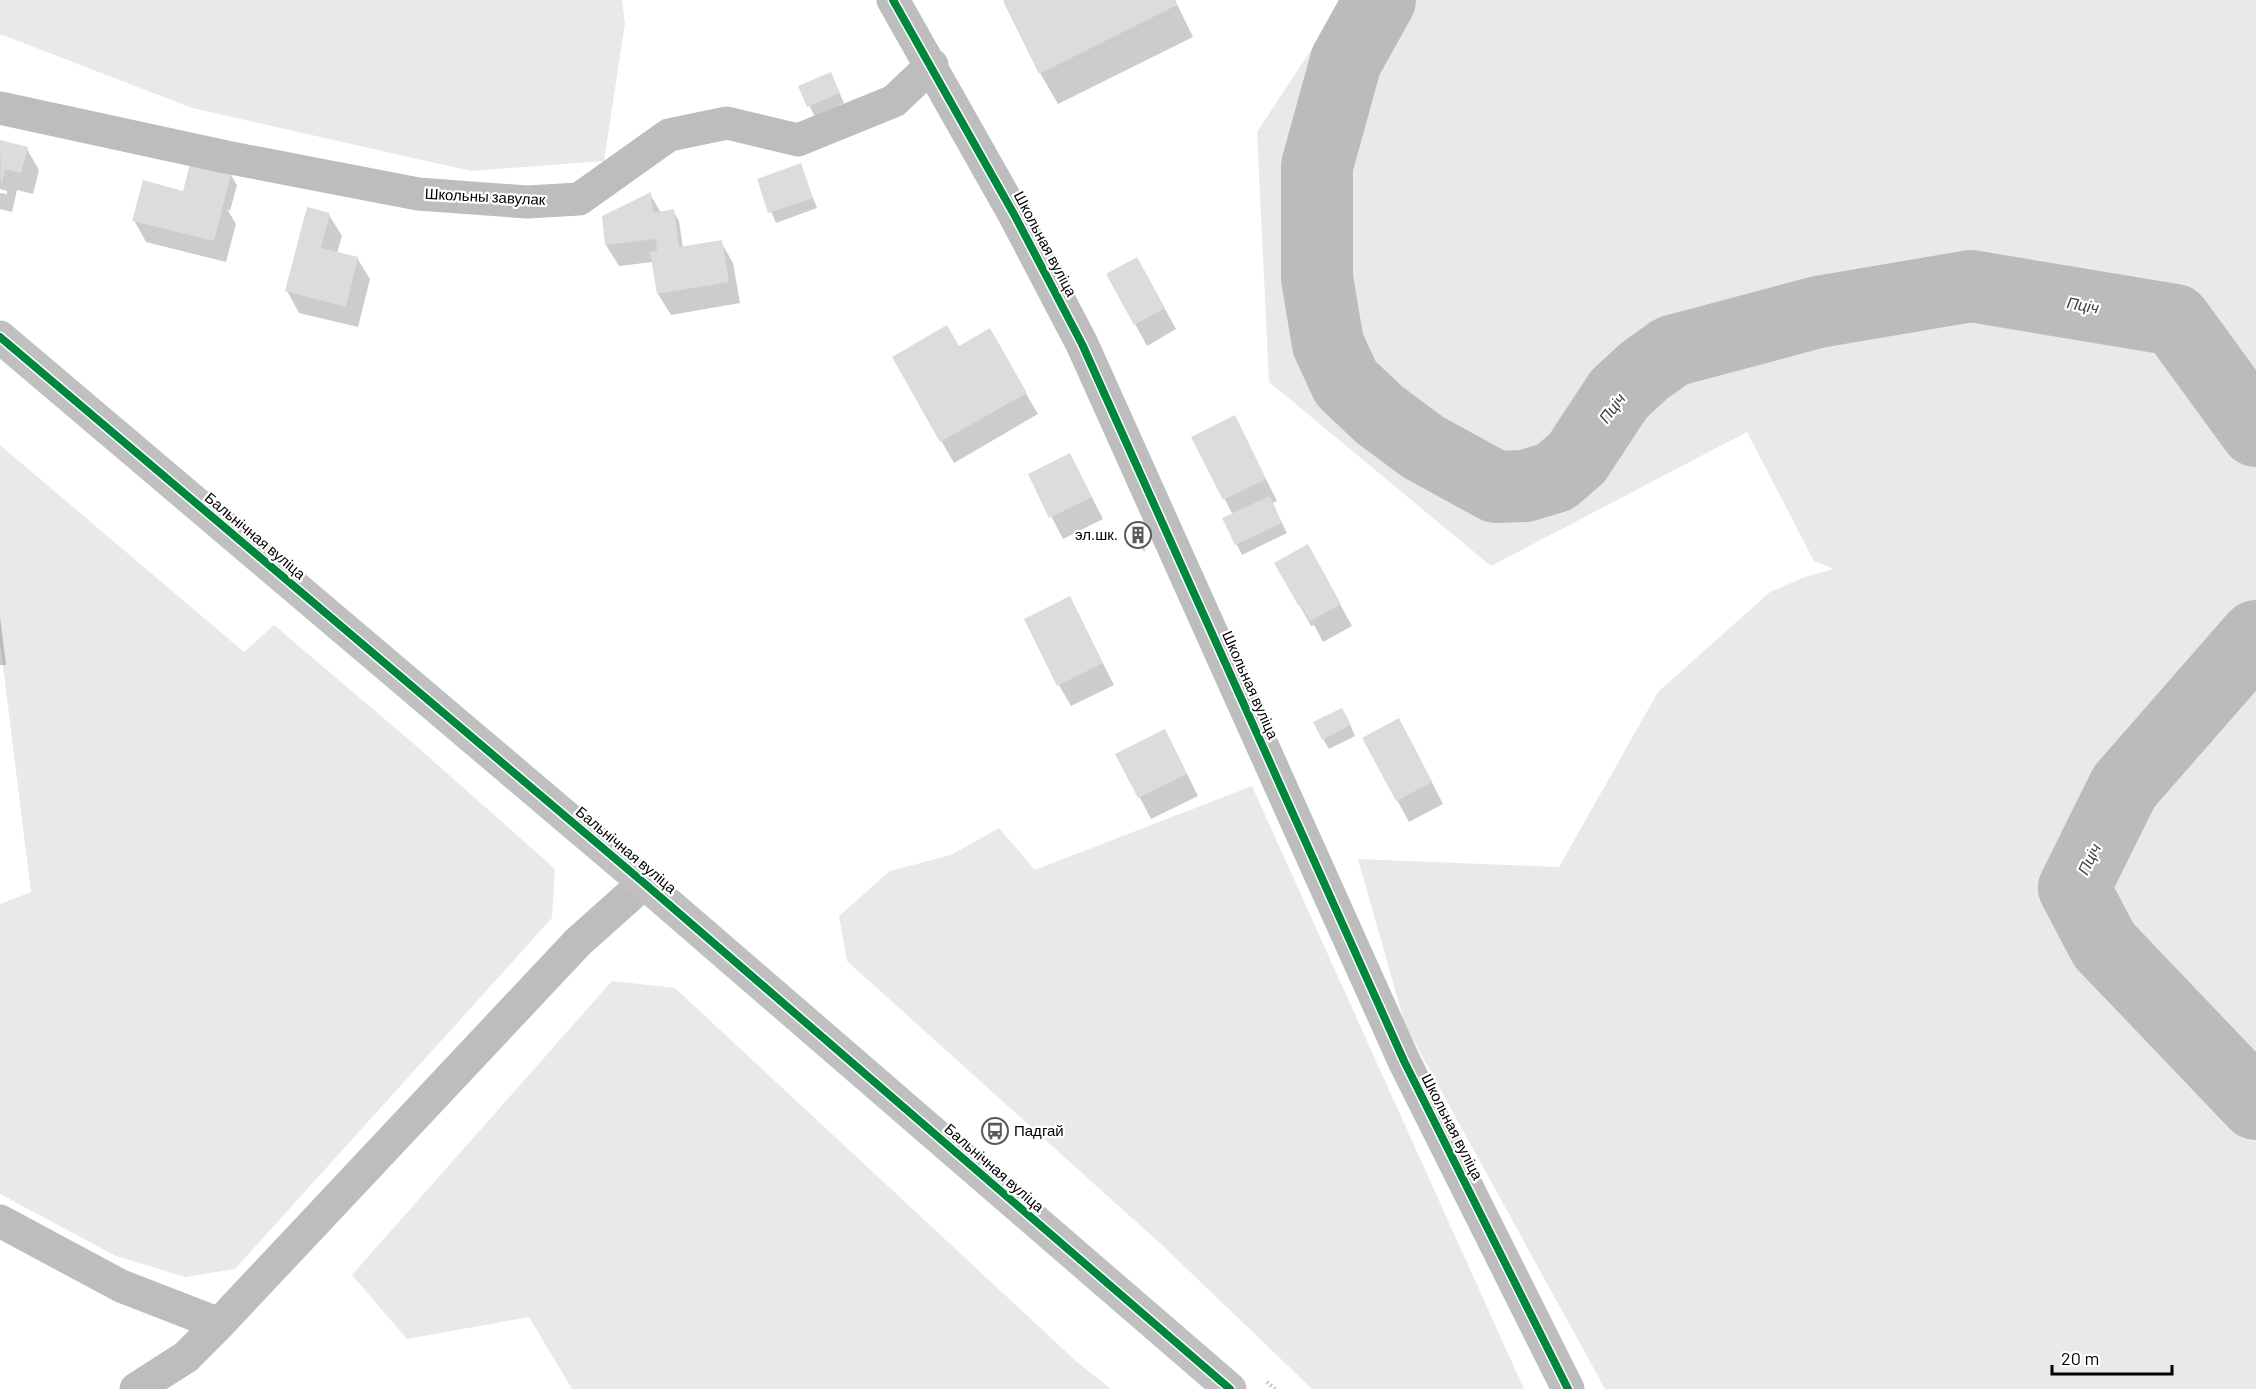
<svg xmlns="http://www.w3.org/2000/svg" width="2256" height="1389" viewBox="0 0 2256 1389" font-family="Barlow,sans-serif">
<rect width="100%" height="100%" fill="#fff"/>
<path fill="#e9e9e9" d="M0 0H622L625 23 604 161 471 171 192 108 0 34Z
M1344 0H2256V1389H1605L1405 1025 1358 859 1559 867 1658 692 1770 592 1805 577 1834 569 1814 561 1747 432 1491 566 1269 382 1257 132Z
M0 445 244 652 274 625 414 744 555 869 552 918 235 1269 185 1277 116 1256 0 1194V904L31 892 0 642Z
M1252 786 1524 1389H1312L1163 1246 847 961 839 916 890 871 951 855 999 828 1035 870Z
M612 981 675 988 1077 1362 1111 1389H572L529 1317 407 1339 352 1275Z"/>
<path fill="#0003" d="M1008 0H1175L1193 37 1058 104 1040 73Z
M836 85 844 103 815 117 800 87Z
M0 141 27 149 39 170 33 194 17 190 12 212 0 209V193L7 194V191L0 189Z
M800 165 817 208 776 223 758 180Z
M231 175 237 185 230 211 227 209 236 224 226 262 146 242 134 220 184 192Z
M650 194 661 213 673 211 679 221 683 248 721 242 733 263 740 303 671 315 658 294 653 262 619 266 606 245Z
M329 215 342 236 337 253 357 258 370 279 358 327 299 313 287 291Z
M1149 280 1176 329 1147 346 1135 324Z
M989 331 1038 414 954 463 894 358 958 348Z
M1235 417 1277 501 1272 503 1287 533 1242 555 1224 519 1233 515 1193 438Z
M1030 475 1081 476 1103 519 1063 539Z
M1138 534 1144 544 1145 553 1139 543Z
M1277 564 1320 568 1352 626 1323 642 1314 625 1311 626Z
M1070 598 1114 685 1071 706 1059 685Z
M0 617 6 665H0Z
M1348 720 1355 736 1329 749 1323 739Z
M1411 741 1443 804 1409 822 1397 800Z
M1176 752 1198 796 1151 819 1117 754Z"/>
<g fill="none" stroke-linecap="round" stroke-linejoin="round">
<path stroke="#bbb" stroke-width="72" d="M1380 0 1346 61 1317 166V278L1328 344 1346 383 1380 415 1423 447 1496 487 1525 486 1555 477 1577 458 1619 394 1644 371 1672 351 1818 312 1971 286 2175 320 2256 431
M2256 636 2124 787 2074 888 2104 945 2256 1104"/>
</g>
<path fill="#dcdcdc" d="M1005 0H1174L1177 5 1039 74 1003 1Z
M831 72 840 93 807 107 798 86Z
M0 140 28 147 21 173 5 169 1 186Z
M190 163 231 174 214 241 132 221 143 180 183 191Z
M801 163 813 198 768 213 757 179Z
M651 192 653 213 674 209 679 247 722 240 729 282 657 294 650 252 657 251 656 239 605 245 602 216Z
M307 207 330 213 321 248 358 257 346 307 285 291Z
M1137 257 1165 308 1134 325 1106 274Z
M947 325 959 346 990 328 1027 393 940 442 892 357Z
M1235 415 1266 479 1223 500 1191 437Z
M1070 453 1092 497 1049 518 1028 474Z
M1270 496 1282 523 1235 545 1222 518Z
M1308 544 1341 604 1310 621 1300 604 1298 605 1274 563Z
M1070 596 1103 663 1057 686 1024 619Z
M1342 708 1351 725 1322 740 1313 722Z
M1399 718 1432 782 1396 801 1362 738Z
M1165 729 1187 774 1138 798 1115 754Z"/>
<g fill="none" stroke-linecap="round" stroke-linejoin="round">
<path stroke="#b8b8b8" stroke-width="4" stroke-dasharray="1.5 3" stroke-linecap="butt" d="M1267 1382 1275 1389"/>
<path stroke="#bdbdbd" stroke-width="33" d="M893 0 1015 216 1082 344 1404 1061 1568 1389
M0 108 226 157 418 194 527 202 579 199 669 135 727 123 798 140 894 101 932 65
M0 1221 121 1286 219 1324
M136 1389 186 1357 219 1324 578 942 644 883"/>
<path stroke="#c0c0c0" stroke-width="33" d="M0 337 644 883 1230 1389"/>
<defs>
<path id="cycleway" d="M893 0 1015 216 1082 344 1404 1061 1568 1389
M0 337 644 883 1230 1389"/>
</defs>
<use href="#cycleway" stroke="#fff" stroke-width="11"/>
<use href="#cycleway" stroke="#00873e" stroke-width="8"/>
</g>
<defs>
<symbol id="building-ring" viewBox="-11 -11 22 22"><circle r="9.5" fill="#fff" stroke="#595959" stroke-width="1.5"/><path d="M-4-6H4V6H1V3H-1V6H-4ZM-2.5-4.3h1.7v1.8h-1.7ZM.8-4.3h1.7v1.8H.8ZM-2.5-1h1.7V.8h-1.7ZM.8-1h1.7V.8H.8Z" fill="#595959"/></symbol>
<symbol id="bus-ring" viewBox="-11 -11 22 22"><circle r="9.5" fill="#fff" stroke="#595959" stroke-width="1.5"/><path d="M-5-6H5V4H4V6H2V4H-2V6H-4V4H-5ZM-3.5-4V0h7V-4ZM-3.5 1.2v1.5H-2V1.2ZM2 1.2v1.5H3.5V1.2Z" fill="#595959"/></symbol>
</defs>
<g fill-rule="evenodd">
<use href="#building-ring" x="1123" y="520" width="30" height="30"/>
<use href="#bus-ring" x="980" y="1116" width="30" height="30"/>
</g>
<g text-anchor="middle" stroke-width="4.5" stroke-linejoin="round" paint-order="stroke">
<g font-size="15" fill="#000" stroke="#fff">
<text transform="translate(485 197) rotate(3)" y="5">Школьны завулак</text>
<text transform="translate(1045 244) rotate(62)" y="5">Школьная вуліца</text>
<text transform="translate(255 536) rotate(40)" y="5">Бальнічная вуліца</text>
<text transform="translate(1250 685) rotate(66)" y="5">Школьная вуліца</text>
<text transform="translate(626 850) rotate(40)" y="5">Бальнічная вуліца</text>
<text transform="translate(1452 1127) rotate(63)" y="5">Школьная вуліца</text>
<text transform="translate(994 1168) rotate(41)" y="5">Бальнічная вуліца</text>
</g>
<g font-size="15" fill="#000" stroke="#fff" text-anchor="end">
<text x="1118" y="540">эл.шк.</text>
<text x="1014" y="1136" text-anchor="start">Падгай</text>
</g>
<g font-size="16" font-style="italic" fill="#3f3f3f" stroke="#fff">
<text transform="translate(2083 305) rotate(10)" y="6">Пціч</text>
<text transform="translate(1612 408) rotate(-53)" y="6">Пціч</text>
<text transform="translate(2089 859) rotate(-64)" y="6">Пціч</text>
</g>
</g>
<path d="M2052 1365v9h120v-9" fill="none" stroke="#000000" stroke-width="3"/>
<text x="2061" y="1365" font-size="18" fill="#000000" stroke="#ffffff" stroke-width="4.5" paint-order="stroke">20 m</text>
</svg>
